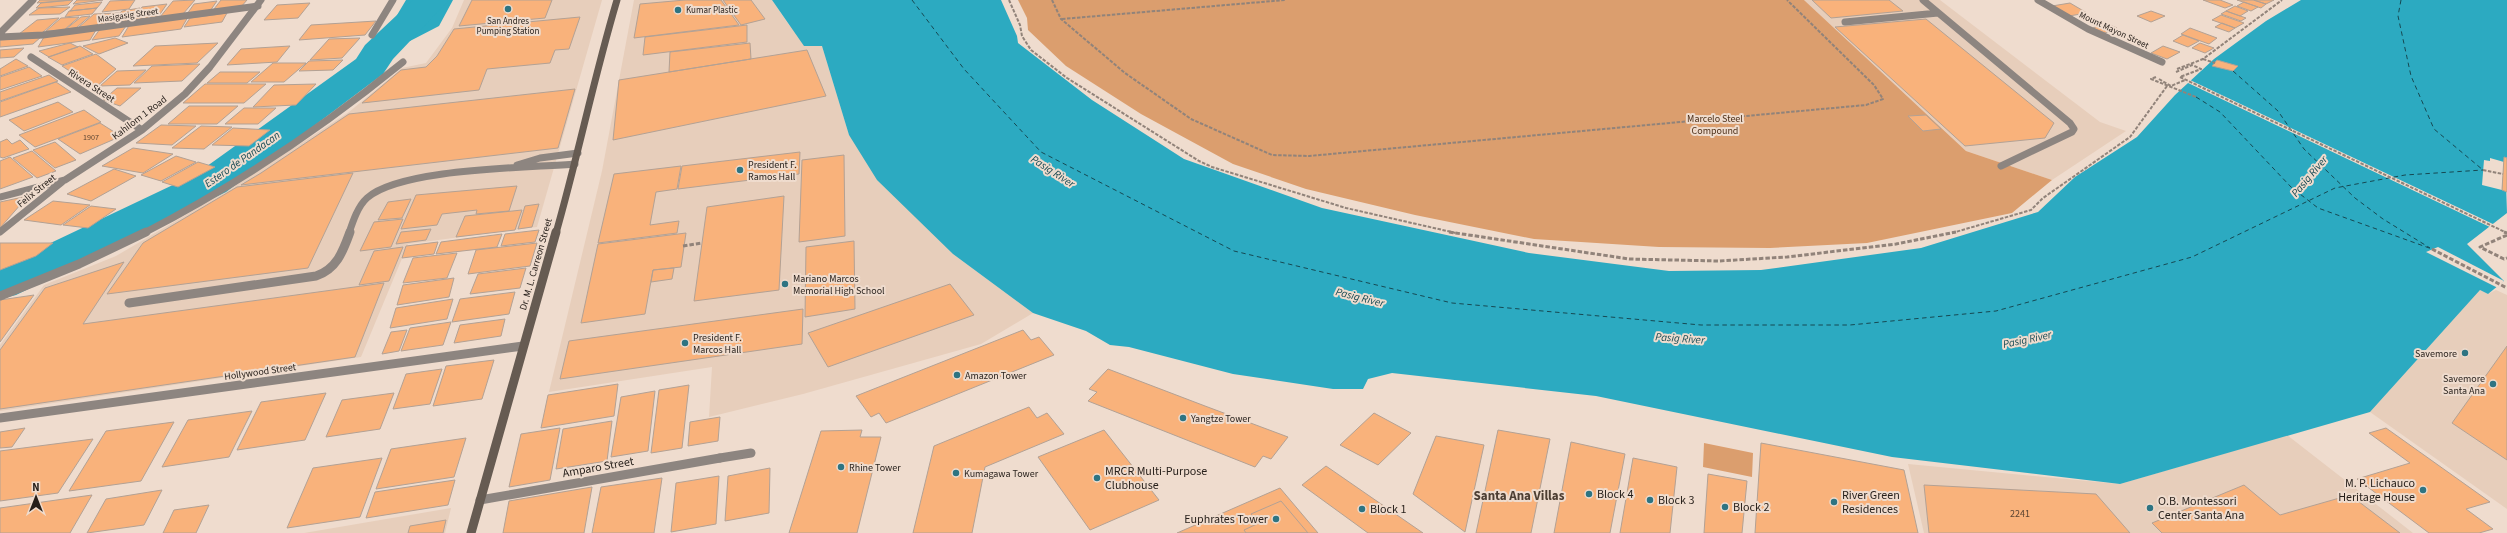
<svg xmlns="http://www.w3.org/2000/svg" width="2507" height="533" viewBox="0 0 2507 533" font-family="'Source Sans 3',sans-serif">
<rect width="100%" height="100%" fill="#efdcce"/>
<path fill="#e7cebb" d="M464 0H602L537 227 408 244 361 357 0 411V345L44 285 116 256 235 186 349 112 402 68 426 63 452 28Z
M634 0H772L789 25 822 46 849 135 953 254 1033 313 981 344 803 394 709 417 712 367 549 392 602 171Z
M1804 0H1940L2100 122 2126 131 2052 180 1966 151Z
M2480 290 2488 294 2496 290 2507 295V509L2370 412Z
M2287 435 2413 533H1924L1908 464 2120 484Z
M451 508 445 533H304Z"/>
<path fill="#db9e6e" d="M1018 0H1804L1966 151 2052 180 2012 213 1867 243 1770 248 1659 247 1534 239 1415 215 1306 189 1233 164 1141 114 1066 66 1028 30 1027 18Z
M1704 443 1753 453 1752 477 1703 467Z"/>
<path fill="#2caac1" d="M406 0H453L439 26 410 41 377 40 384 37Z
M772 0H1001L1017 36 1018 43 1092 100 1184 159 1322 208 1529 253 1669 271 1761 270 1921 248 2038 212 2075 177 2137 137 2175 95 2214 59 2266 21 2301 0H2507V158L2505 157 2507 213 2467 244 2504 281 2488 294 2480 290 2370 412 2120 484 1892 457 1596 396 1392 373 1368 379 1363 389H1333L1233 374 1129 347 1110 345 1086 331 1033 313 953 254 877 180 849 135 822 46H804Z"/>
<path fill="#efdcce" d="M2190 80 2495 225 2492 228 2186 82Z
M2490 158 2504 162 2502 190 2482 185 2484 160 2490 161Z
M2438 247 2504 281 2498 288 2426 252Z"/>
<g fill="none" stroke-linecap="round" stroke-linejoin="round">
<path fill="#2caac1" fill-rule="evenodd" d="M413 0H449L393 59 383 74 226 192 16 295 0 299V267L196 174 356 59 365 45Z"/>
<path stroke="#164953" stroke-width="1" stroke-dasharray="4.5 3.5" stroke-linecap="butt" d="M912 0 964 69 1041 152 1234 251 1452 303 1701 325H1850L1996 311 2192 257 2335 188 2405 175 2483 170
M2401 0 2398 16 2411 76 2434 129 2483 170
M2233 71 2278 111 2304 149 2355 198 2383 219 2430 248
M2196 97 2220 112 2291 187 2318 208 2432 249"/>
</g>
<path fill="#f9b27b" stroke="#b3a194" d="M40 0H70L37 3Z
M73 0 68 5 36 8 41 3Z
M77 0H103L73 4Z
M135 0 129 9 102 12 110 1Z
M195 0 183 14 160 17 173 1Z
M221 0H247L241 7 214 9Z
M472 0H552L545 18 459 26Z
M685 0H721L739 25 634 38 640 4Z
M723 0H751L765 19 741 25Z
M1812 0H1889L1903 11 1831 18Z
M2203 0H2220L2233 5 2225 8Z
M2237 0H2253L2266 4 2261 8Z
M2254 0H2274L2266 4Z
M217 1 210 11 187 14 194 4Z
M102 2 97 8 70 11 75 5Z
M2244 2 2258 7 2251 11 2237 6Z
M310 3 298 18 264 20 277 5Z
M2070 3 2087 13 2069 16 2052 6Z
M167 4 158 17 134 20 142 7Z
M2235 6 2248 11 2240 16 2226 11Z
M70 7 60 14 29 15 39 8Z
M97 8 92 14 65 17 69 11Z
M140 8 132 21 107 24 122 11Z
M2151 11 2165 16 2151 22 2137 16Z
M2226 11 2246 18 2241 21 2221 14Z
M119 13 104 26 79 27 94 14Z
M227 13 222 22 184 27 190 18Z
M2221 15 2244 23 2235 28 2212 20Z
M90 16 76 28 66 29 81 17Z
M79 17 64 30 46 31 61 18Z
M188 17 181 29 122 37 130 24Z
M580 17 569 49 555 50 550 63 487 69 479 90 362 103 401 70 426 67 437 56 454 29Z
M59 18 42 33 19 34 37 20Z
M1926 19 2054 123 2045 138 1965 146 1835 27Z
M376 21 365 35 299 40 311 25Z
M2105 23 2117 28 2105 33 2093 28Z
M2222 23 2235 28 2229 32 2215 27Z
M747 25V42L643 55 645 37Z
M126 26 119 36 92 40 100 29Z
M2190 28 2217 38 2209 44 2181 34Z
M96 30 90 40 38 47 44 37Z
M2183 35 2199 41 2188 47 2173 41Z
M41 37 33 44 0 47V40Z
M115 38 128 43 99 54 83 46Z
M360 38 342 58 310 60 329 39Z
M70 43 78 47 49 57 39 51Z
M218 43 197 63 133 66 155 46Z
M750 43 751 59 669 72 670 52Z
M2200 43 2214 48 2205 53 2192 48Z
M80 46 93 54 62 65 48 57Z
M290 46 277 62 227 65 241 49Z
M2163 46 2180 52 2167 59 2151 53Z
M24 48 14 57 0 58V50Z
M807 50 826 96 613 140 619 80Z
M96 54 116 69 95 88 62 66Z
M16 59 28 66 0 76V69Z
M343 60 333 70 299 71 309 61Z
M2217 60 2238 66 2233 71 2212 66Z
M273 63H306L284 82H251Z
M200 64 182 81 134 83 152 66Z
M29 67 42 76 0 90V77Z
M146 70 130 85 100 86 117 71Z
M220 72H260L247 83H207Z
M49 75 58 81 0 101V92Z
M56 82 71 92 0 117V102Z
M205 84H266L244 103H183Z
M316 84 296 105 253 107 274 85Z
M117 88H141L120 106 103 100Z
M575 89 558 148 241 185 261 173 349 114Z
M58 102 73 112 24 131 9 120Z
M189 106H238L217 124H168Z
M244 108H276L258 124H225Z
M84 110 101 122 35 147 19 135Z
M1926 115 1941 129 1923 131 1908 116Z
M100 123 119 135 117 138 80 154 58 139Z
M161 125 196 126 172 145 136 143Z
M201 126 232 127 204 149 172 148Z
M233 128 270 130 249 146 212 145Z
M7 139 12 144 20 140 29 149 3 158 0 157V142Z
M55 142 76 160 55 168 33 150Z
M133 148 173 154 143 173 102 166Z
M32 151 56 171 37 178 13 158Z
M800 152 799 174 678 189 682 166Z
M844 155 845 236 799 242 802 160Z
M176 156 196 162 161 181 141 175Z
M10 157 33 177 0 189V161Z
M2504 157 2507 158V192L2502 190Z
M198 162 215 167 178 187 162 182Z
M681 166 677 189 656 192 650 225 679 221 677 233 598 243 614 174Z
M114 169 136 176 91 201 67 194Z
M353 173 308 268 107 294 143 243 237 187Z
M517 186 509 211 476 214 477 210 442 214 437 225 401 229 416 195Z
M28 196 0 228V202Z
M784 196 779 290 694 301 707 207Z
M411 199 402 218 378 220 388 202Z
M53 201 90 205 61 225 24 220Z
M539 204 532 227 518 229 525 206Z
M91 206 116 209 88 228 63 225Z
M522 210 515 230 456 237 465 216Z
M403 219 391 247 360 251 374 222Z
M431 229 426 240 396 244 401 232Z
M539 230 535 242 501 246 505 234Z
M686 233 681 267 653 270 645 314 581 323 598 244Z
M502 234 497 247 436 254 441 242Z
M854 241 855 309 805 317 806 247Z
M438 242 434 254 402 258 406 246Z
M0 243H53L36 256 0 270Z
M537 243 530 266 468 274 476 250Z
M403 247 389 281 359 285 374 251Z
M457 253 447 278 403 283 413 258Z
M124 262 83 324 384 283 355 357 0 409V350L45 288Z
M526 268 520 288 470 294 478 274Z
M674 268 672 279 651 282 653 270Z
M454 278 449 297 397 305 403 285Z
M950 284 974 315 828 367 808 333Z
M515 292 509 314 452 322 460 299Z
M34 295 0 342V300Z
M453 299 447 319 390 328 396 308Z
M803 309 802 344 560 379 569 341Z
M505 319 501 336 454 343 460 325Z
M451 322 443 345 401 351 410 328Z
M407 330 399 351 382 354 391 332Z
M1023 330 1031 340 1039 337 1054 355 886 423 879 413 871 417 856 396Z
M2507 346V460L2452 423Z
M494 360 482 399 433 406 446 366Z
M442 369 430 404 393 409 406 374Z
M1108 369 1205 406 1288 437 1271 459 1263 456 1255 467 1088 401 1097 392 1089 389Z
M618 384 614 416 541 428 548 395Z
M689 385 682 448 651 453 659 390Z
M655 391 648 451 611 457 621 397Z
M326 393 305 440 237 450 261 402Z
M394 393 380 429 326 437 342 400Z
M1029 407 1037 418 1047 413 1064 434 985 467 972 533H913L934 446Z
M252 411 229 457 162 467 188 420Z
M1374 413 1411 433 1378 465 1340 445Z
M720 417 718 441 688 446 690 422Z
M612 421 607 461 556 469 563 429Z
M174 422 141 481 69 491 106 431Z
M25 428 12 447 0 448V432Z
M560 428 550 480 509 487 521 434Z
M2386 428 2490 502 2466 509 2493 529 2479 533H2429L2357 479 2410 463 2369 433Z
M862 430 860 437H881L857 533H789L821 431Z
M1104 430 1159 500 1090 530 1038 457Z
M1498 430 1550 439 1531 533H1476Z
M1436 436 1484 445 1465 532 1413 494Z
M466 438 454 477 376 489 391 449Z
M93 439 58 493 0 501V451Z
M1571 442 1625 454 1610 533H1554Z
M1761 443 1904 470 1918 533H1755Z
M382 458 360 517 287 528 313 468Z
M1633 458 1677 467 1670 533H1620Z
M1326 466 1423 533H1368L1302 485Z
M770 468 769 513 725 521 728 476Z
M1708 474 1747 481 1742 533H1704Z
M719 476 716 524 671 532 676 483Z
M662 478 654 533H592L601 487Z
M455 480 448 505 366 518 375 492Z
M1924 485 2096 494 2130 533H1929Z
M2244 485 2280 515 2350 495 2400 533H2162L2152 523Z
M592 487 584 533H503L509 501Z
M1280 488 1318 533H1177Z
M162 490 144 525 87 533 106 499Z
M92 495 70 533H0V508Z
M1281 501 1308 533H1246L1244 530 1259 523 1251 514Z
M209 505 196 533H163L174 510Z
M446 520 443 533H408L410 526Z"/>
<g fill="none" stroke-linecap="round" stroke-linejoin="round">
<path stroke="#91837a" stroke-width="2" stroke-dasharray="3.5 1.5" stroke-linecap="butt" d="M1009 0 1020 25 1022 36 1031 50 1067 78 1199 161 1212 167 1346 208 1456 233
M1052 0 1061 19 1125 73 1191 119 1272 155 1309 156 1866 105 1883 99 1874 85 1787 0
M1062 19 1285 0
M2203 59 2215 63
M2177 69 2203 59 2282 0
M2176 72 2192 65 2201 69 2180 77
M2156 77 2151 79 2196 97
M2180 77 2507 233
M2159 79 2171 86 2185 80
M2483 170 2503 174
M1952 233 2031 210 2043 198 2130 137 2167 86"/>
<path stroke="#91837a" stroke-width="3" stroke-dasharray="4.5 2" stroke-linecap="butt" d="M1449 232 1629 259 1718 261 1787 257 1896 244 1956 232
M2504 232 2507 233
M2507 235 2480 247 2504 259 2507 258
M683 246 702 243
M2432 249 2507 288"/>
<path stroke="#8d8580" stroke-width="7" d="M1923 0 2070 123 2074 129 2072 132 2001 166
M1845 22 1938 13
M517 165 540 158 578 153
M349 233C353 221 358 206 367 198 401 168 528 168 575 164"/>
<path stroke="#8d8580" stroke-width="9" d="M129 303 316 276C337 269 343 251 350 232
M720 458 751 453"/>
<path stroke="#8d8580" stroke-width="7" d="M0 33 33 0
M0 37 43 35 258 6"/>
<path stroke="#8d8580" stroke-width="7" d="M2038 0 2088 29 2162 62
M372 35 393 0
M31 57 142 130
M0 197 65 180 142 130 185 94 210 67 261 0
M0 232 62 182
M144 233C237 185 322 128 403 62"/>
<path stroke="#8d8580" stroke-width="9" d="M0 296 79 264 146 232
M0 418 523 346
M480 500 720 458"/>
<path stroke="#665b52" stroke-width="7" d="M556 233C578 156 594 77 617 0"/>
<path stroke="#665b52" stroke-width="9" d="M471 533 556 232"/>
</g>
<g fill="#2e7482" stroke="#efdcce" stroke-width="1.5">
<circle cx="508" cy="9" r="4"/>
<circle cx="678" cy="10" r="4"/>
<circle cx="740" cy="170" r="4"/>
<circle cx="785" cy="284" r="4"/>
<circle cx="685" cy="343" r="4"/>
<circle cx="2465" cy="353" r="4"/>
<circle cx="957" cy="375" r="4"/>
<circle cx="2493" cy="384" r="4"/>
<circle cx="1183" cy="418" r="4"/>
<circle cx="841" cy="467" r="4"/>
<circle cx="956" cy="473" r="4"/>
<circle cx="1097" cy="478" r="4"/>
<circle cx="2423" cy="490" r="4"/>
<circle cx="1589" cy="494" r="4"/>
<circle cx="1650" cy="500" r="4"/>
<circle cx="1834" cy="502" r="4"/>
<circle cx="1725" cy="507" r="4"/>
<circle cx="2150" cy="508" r="4"/>
<circle cx="1362" cy="509" r="4"/>
<circle cx="1276" cy="519" r="4"/>
</g>
<g text-anchor="middle" stroke-width="4" stroke-linejoin="round" paint-order="stroke">
<g font-size="8" fill="#5b4432">
<text x="91" y="140">1907</text>
</g>
<g font-size="9" fill="#261f1a" stroke="#efdcce" text-anchor="start">
<text x="686" y="13">Kumar Plastic</text>
<text x="508" y="24" text-anchor="middle">San Andres<tspan x="508" dy="10">Pumping Station</tspan></text>
</g>
<g font-size="9" fill="#261f1a" stroke="#efdcce">
<text transform="translate(128 15) rotate(-8)" y="3">Masigasig Street</text>
<text transform="translate(2114 30) rotate(25)" y="3">Mount Mayon Street</text>
</g>
<g font-size="10" fill="#261f1a" stroke="#efdcce">
<text transform="translate(92 85) rotate(33)" y="4">Rivera Street</text>
<text transform="translate(139 117) rotate(-37)" y="4">Kahilom 1 Road</text>
<text transform="translate(36 190) rotate(-39)" y="4">Felix Street</text>
<text transform="translate(535 264) rotate(-74)" y="4">Dr. M. L. Carreon Street</text>
<text transform="translate(260 371) rotate(-8)" y="4">Hollywood Street</text>
</g>
<g font-size="10" fill="#4c2f18" stroke="#efdcce">
<text x="1715" y="122">Marcelo Steel<tspan x="1715" dy="12">Compound</tspan></text>
</g>
<g font-size="10" fill="#261f1a" stroke="#efdcce" text-anchor="start">
<text x="748" y="168">President F.<tspan x="748" dy="12">Ramos Hall</tspan></text>
<text x="793" y="282">Mariano Marcos<tspan x="793" dy="12">Memorial High School</tspan></text>
<text x="693" y="341">President F.<tspan x="693" dy="12">Marcos Hall</tspan></text>
<text x="2457" y="357" text-anchor="end">Savemore</text>
<text x="965" y="379">Amazon Tower</text>
<text x="2485" y="382" text-anchor="end">Savemore<tspan x="2485" dy="12">Santa Ana</tspan></text>
<text x="1191" y="422">Yangtze Tower</text>
<text x="849" y="471">Rhine Tower</text>
<text x="964" y="477">Kumagawa Tower</text>
</g>
<g font-size="10" fill="#5b4432">
<text x="2020" y="517">2241</text>
</g>
<g font-size="11" font-style="italic" fill="#164953" stroke="#efdcce">
<text transform="translate(242 159) rotate(-35)" y="4">Estero de Pandacan</text>
<text transform="translate(1053 171) rotate(33)" y="4">Pasig River</text>
<text transform="translate(2309 176) rotate(-50)" y="4">Pasig River</text>
<text transform="translate(1360 297) rotate(14)" y="4">Pasig River</text>
<text transform="translate(1680 338) rotate(4)" y="4">Pasig River</text>
<text transform="translate(2027 339) rotate(-12)" y="4">Pasig River</text>
</g>
<g font-size="12" fill="#261f1a" stroke="#efdcce">
<text transform="translate(598 467) rotate(-10)" y="4">Amparo Street</text>
</g>
<g font-size="12" fill="#261f1a" stroke="#efdcce" text-anchor="start">
<text x="1105" y="475">MRCR Multi-Purpose<tspan x="1105" dy="14">Clubhouse</tspan></text>
<text x="2415" y="487" text-anchor="end">M. P. Lichauco<tspan x="2415" dy="14">Heritage House</tspan></text>
<text x="1597" y="498">Block 4</text>
<text x="1842" y="499">River Green<tspan x="1842" dy="14">Residences</tspan></text>
<text x="1658" y="504">Block 3</text>
<text x="2158" y="505">O.B. Montessori<tspan x="2158" dy="14">Center Santa Ana</tspan></text>
<text x="1733" y="511">Block 2</text>
<text x="1370" y="513">Block 1</text>
<text x="1268" y="523" text-anchor="end">Euphrates Tower</text>
</g>
<g font-size="13" font-weight="bold" fill="#4e3f33" stroke="#efdcce">
<text x="1519" y="500">Santa Ana Villas</text>
</g>
</g>
<g transform="translate(36 497)" stroke="#efdcce" stroke-width="3" paint-order="stroke">
<path d="M0-3L7 15L0 10L-7 15Z" fill="#261f1a"/>
<text y="-6" font-size="11" font-weight="bold" text-anchor="middle" fill="#261f1a">N</text>
</g>
</svg>
